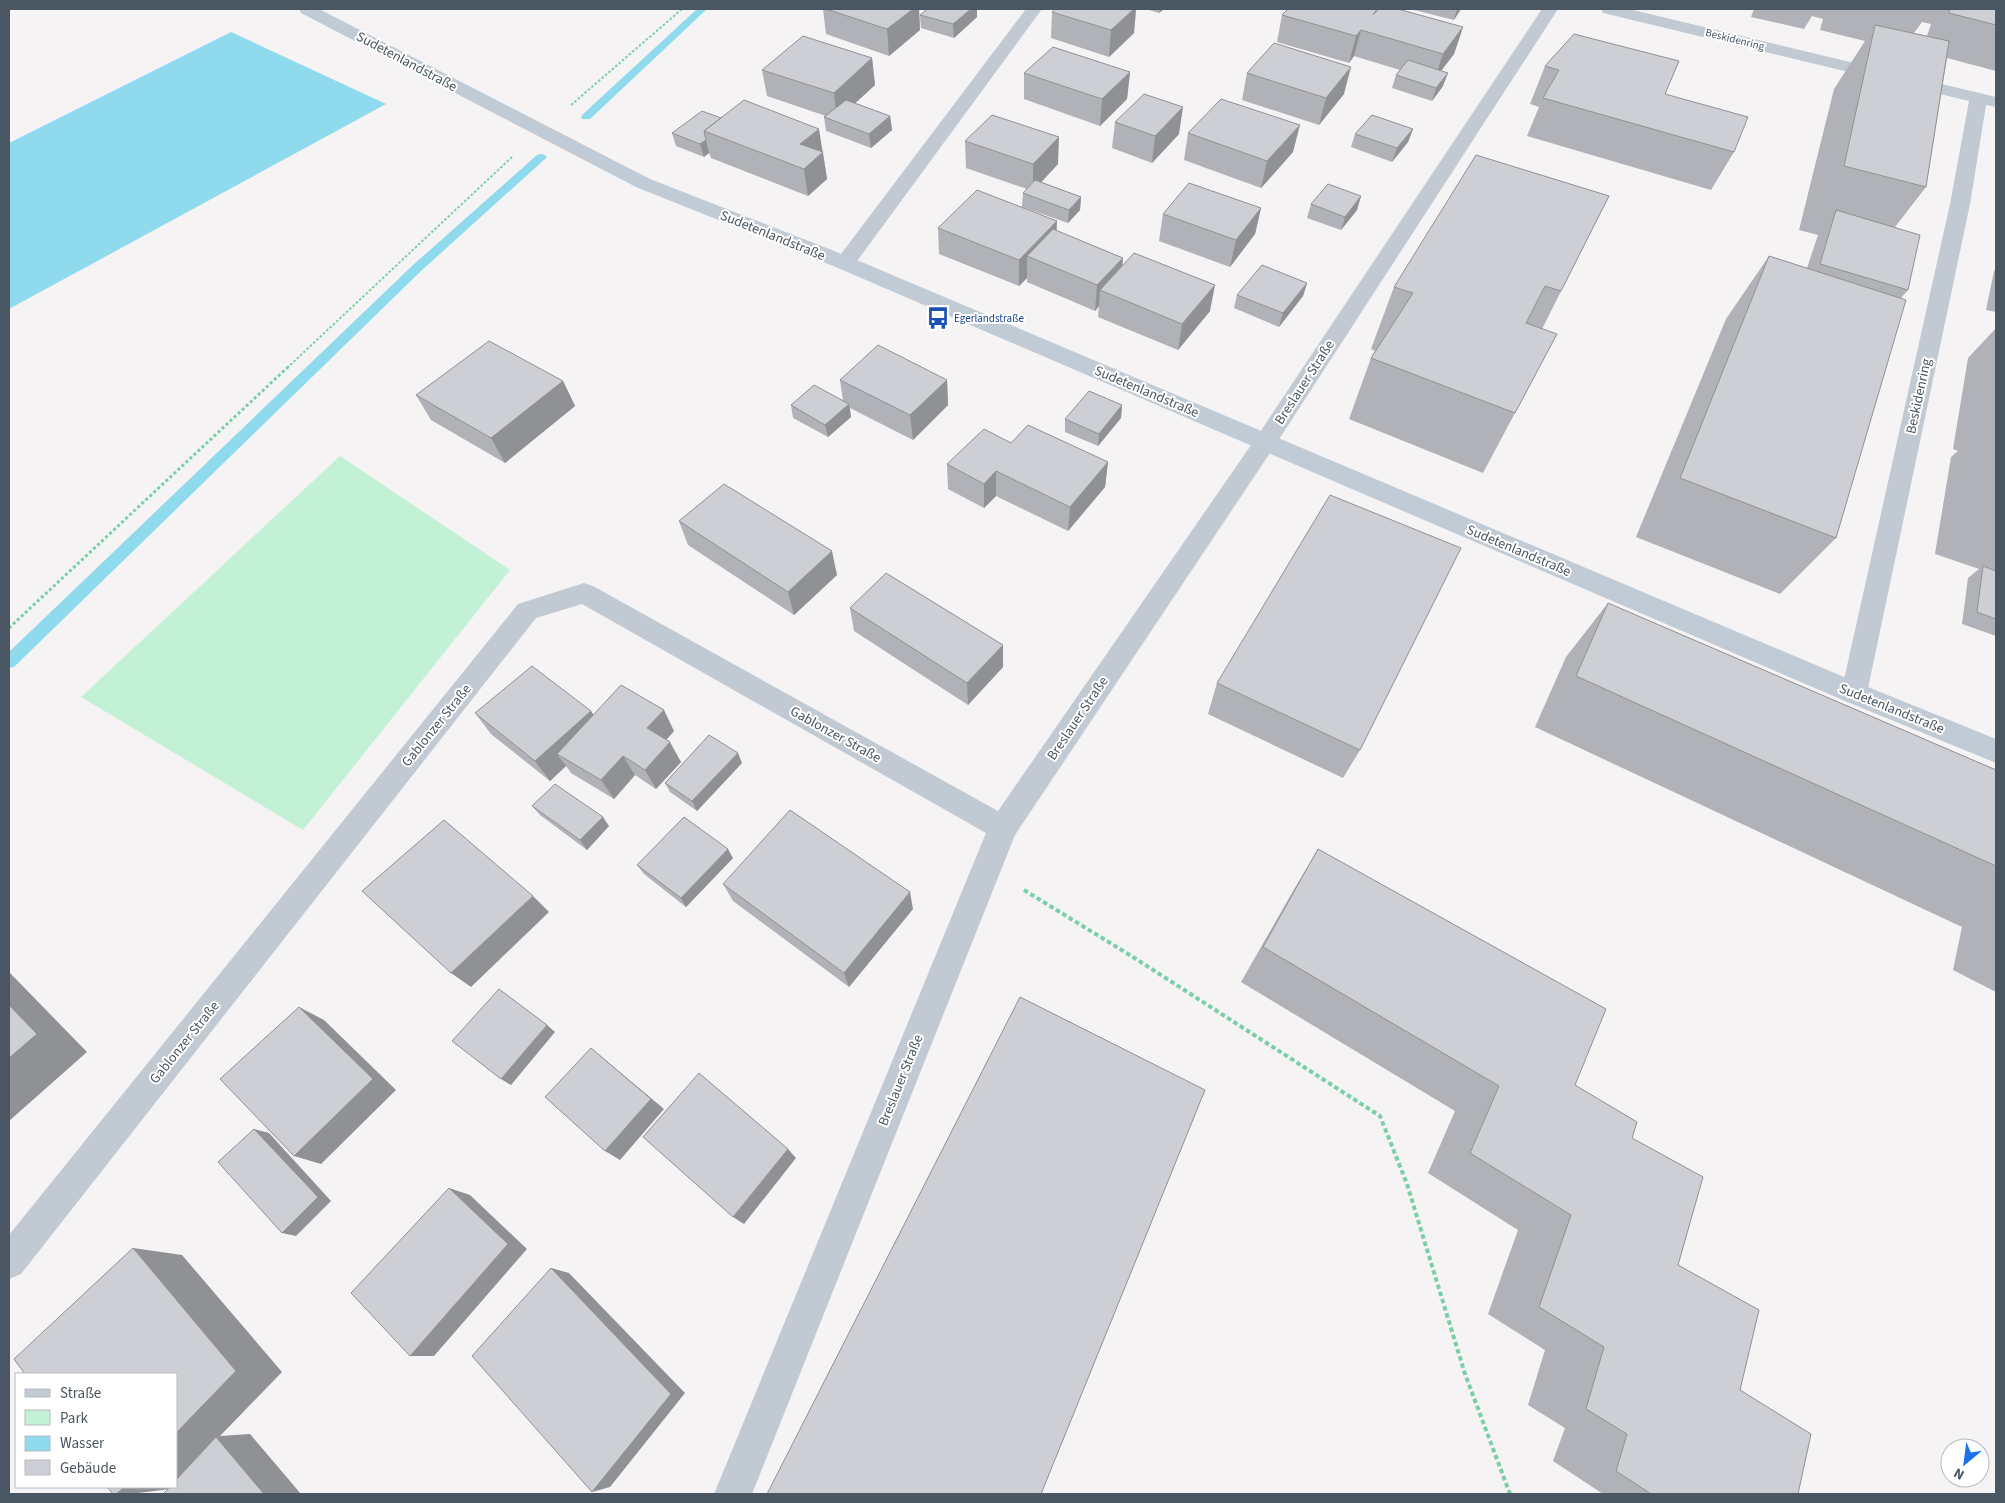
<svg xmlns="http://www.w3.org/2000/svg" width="2005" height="1503" viewBox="0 0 2005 1503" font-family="'Source Sans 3',sans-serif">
<rect width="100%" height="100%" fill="#f5f3f3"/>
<path fill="#c3f1d5" d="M340 456 510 570 303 830 81 697Z"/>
<path fill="#90daee" d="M231 32 386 104 9 309V143Z"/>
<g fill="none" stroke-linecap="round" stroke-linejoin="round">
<path fill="#90daee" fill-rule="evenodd" d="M697 9H707L590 119H582L581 117 582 115Z
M541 154 545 155 547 157 545 159 421 271 14 667 9 668V652L413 265 537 155Z"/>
<path stroke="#7ad0a6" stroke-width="2" stroke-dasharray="2.5 2" stroke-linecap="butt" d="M571 105 682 9
M287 368 512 157"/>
<path stroke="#7ad0a6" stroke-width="3" stroke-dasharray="3 2.5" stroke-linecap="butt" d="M9 628 288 367"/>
<path stroke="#7ad0a6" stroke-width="4" stroke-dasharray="4.5 3" stroke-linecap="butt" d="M1024 890 1133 957 1380 1116 1407 1184 1465 1374 1510 1494"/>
<path fill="#c1cad2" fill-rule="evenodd" d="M1026 9H1042L852 268 845 270 838 268 835 263 838 258Z
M1542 9H1558L1274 447 1015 835 752 1494H714L986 833 582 604 536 618 21 1274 9 1279V1235L518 604 584 583 593 586 998 811 1258 435Z
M1601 9H1629L1996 97V107L1986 105 1970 204 1867 693 1863 701 1854 704 1845 701 1841 693 1950 204 1969 101 1603 13Z"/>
<path fill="#c1cbd6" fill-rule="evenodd" d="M299 9H319L650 179 852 258 1863 685 1996 739V763L1845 701 838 268 636 187 301 13Z"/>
</g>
<path fill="#b0b2b7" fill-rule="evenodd" d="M823 9H919L920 30 889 56 826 34Z
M927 9H977V17L954 38 921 28 920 15Z
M1055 9H1136L1134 33 1109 57 1051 38 1052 12Z
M1146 9H1164L1159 13Z
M1410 9H1461L1454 20Z
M1754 9H1996V71L1947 58 1926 187 1895 227 1908 290 1901 298 1836 538 1780 594 1636 537 1726 319 1769 256 1807 268 1818 235 1799 230 1834 89 1865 41 1820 30 1823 19 1812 16 1804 29 1751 17ZM1922 22 1931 24 1927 36 1914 33Z
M1376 12 1463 27 1454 54 1441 71 1443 86 1432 101 1392 88 1396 75 1400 70 1354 56 1349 63 1277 42 1282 15Z
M872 58 875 85 855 103 890 116 892 130 871 148 826 131 824 117 826 116 767 96 762 70Z
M1545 66 1665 94 1734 152 1711 190 1527 136 1539 107 1530 104Z
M1130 72 1127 99 1100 126 1024 99V73Z
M1247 73 1344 94 1319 125 1242 100Z
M721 118 823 152 827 179 808 196 711 158 709 153 704 157 676 146 672 133Z
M1115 122 1179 134 1152 163 1112 148Z
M1413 129 1408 142 1392 162 1351 147 1355 134Z
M1188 133 1293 152 1261 188 1184 160Z
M965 141 1058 164 1041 182 1081 197 1080 210 1068 223 1022 207 1023 193 1027 189 966 168Z
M1361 196 1357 210 1341 230 1307 218 1311 204Z
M1609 196 1542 329 1557 334 1483 473 1349 419 1371 358 1375 351 1371 349 1394 287Z
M1261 208 1255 234 1230 267 1159 241 1163 214Z
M938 228 1056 231 1123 258 1122 267 1210 311 1178 350 1098 317 1099 306 1095 311 1027 282V278L1019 286 939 254Z
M1996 269V312L1986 310 1994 271Z
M1307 283 1303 296 1279 327 1234 308 1237 295Z
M1996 328V636L1962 624 1968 578 1979 569 1935 554 1951 457 1958 451 1953 449 1968 358Z
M840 380H947L948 405 913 440 850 408 851 417 828 437 793 418 791 405 843 401Z
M563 381 575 406 505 463 431 420 416 395Z
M1122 405 1121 418 1098 446 1065 432V419Z
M1011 443 1108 462 1105 487 1068 531 996 496 984 508 948 489 947 464Z
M679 521 837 575 794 615 688 545Z
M1608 603 1996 770V992L1953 970 1962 927 1535 727 1566 657Z
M850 608 1003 667 968 705 854 631Z
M1217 683 1360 750 1343 778 1208 714Z
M475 713 593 714 674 731 666 740 681 762 656 789 635 775 614 799 571 773 566 766 550 781 491 734Z
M742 763 697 811 670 792 665 783Z
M532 806 609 826 587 850 540 815Z
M1318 849 1632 1138 1678 1265 1740 1390 1798 1494H1603L1553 1461 1565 1428 1528 1405 1545 1350 1488 1314 1518 1230 1428 1173 1455 1111 1241 982 1293 891Z
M733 858 686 907 644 874 637 865Z
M723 884 913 909 849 987 733 901Z
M1996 1019V1032L1995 1031Z"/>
<path fill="#909195" d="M913 9H919L920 30 889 56 887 29Z
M971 9H977V17L954 38 953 24Z
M1134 9H1136L1134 33 1109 57 1111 30Z
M1160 9H1164L1159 13Z
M1457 9H1461L1454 20Z
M1463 27 1454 54 1434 80 1443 54Z
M1361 30 1354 56 1349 63 1356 36Z
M872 58 875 85 837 120 834 93Z
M1351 67 1344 94 1319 125 1326 98Z
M1130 72 1127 99 1100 126 1102 99Z
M1448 73 1443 86 1432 101 1436 88Z
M1183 107 1179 134 1152 163 1155 136Z
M890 116 892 130 871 148 869 134Z
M1300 125 1293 152 1261 188 1267 161Z
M819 129 827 179 808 196 800 144Z
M1413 129 1408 142 1392 162 1397 148Z
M1059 137 1058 164 1033 191V164Z
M706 140 709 153 704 157 700 144Z
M1361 196 1357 210 1341 230 1345 217Z
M1081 197 1080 210 1068 223 1069 210Z
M1261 208 1255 234 1230 267 1236 240Z
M1057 221 1056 247 1027 256V278L1019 286V260Z
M1123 258 1120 284 1100 290 1099 306 1095 311 1097 285Z
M1307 283 1303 296 1279 327 1283 313Z
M1215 285 1210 311 1178 350 1182 324Z
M947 380 948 405 913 440 910 415Z
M563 381 575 406 505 463 491 438Z
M849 404 851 417 828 437 825 425Z
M1122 405 1121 418 1098 446 1099 434Z
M1108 462 1105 487 1068 531 1070 507Z
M996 471V496L984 508V484Z
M832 551 837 575 794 615 788 592Z
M1003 645V667L968 705 967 683Z
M664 710 674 731 659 748 647 728Z
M591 711 604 731 557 754 566 766 550 781 535 761Z
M670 742 681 762 656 789 645 770Z
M738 753 742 763 697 811 692 801Z
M623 756 635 775 614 799 601 780Z
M603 817 609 826 587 850 580 840Z
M728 849 733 858 686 907 681 898Z
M910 892 913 909 849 987 844 973Z
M533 896 549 912 471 987 451 973Z
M9 972 87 1052 9 1121Z
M299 1007 324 1020 396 1090 321 1164 294 1156Z
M547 1025 555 1032 511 1085 501 1079Z
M591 1048 664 1109 620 1160 605 1151Z
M254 1129 269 1133 331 1201 296 1236 282 1233Z
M788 1149 796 1158 744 1224 733 1217Z
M449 1188 470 1195 527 1249 434 1356H410Z
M133 1248 182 1255 282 1372 220 1436 250 1434 301 1494H264L176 1482V1433Z
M551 1268 569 1273 685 1393 610 1487 592 1492Z
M124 1487H172L170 1489 130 1494H116Z"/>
<path fill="#cdcfd5" stroke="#909195" d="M826 9H913L887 29Z
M927 9H971L953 24 920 15Z
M1055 9H1134L1111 30 1052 12Z
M1288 9H1377L1373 15 1379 9H1398L1463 27 1443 54 1361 30 1356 36 1282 15Z
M1950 9H1996V25L1949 13Z
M1875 25 1949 41 1926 187 1844 166Z
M1574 34 1679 61 1665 94 1748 117 1734 152 1543 98 1559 70 1545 66Z
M803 36 872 58 834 93 762 70Z
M1274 43 1351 67 1326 98 1247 73Z
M1053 47 1130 72 1102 99 1024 73Z
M1408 60 1448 73 1436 88 1396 75Z
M1144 94 1183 107 1155 136 1115 122Z
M1221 99 1300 125 1267 161 1188 133Z
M744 100 819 129 800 144 823 152 804 169 704 131Z
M846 100 890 116 869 134 824 117Z
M702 111 721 118 704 131 706 140 700 144 672 133Z
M992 115 1059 137 1033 164 965 141Z
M1372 115 1413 129 1397 148 1355 134Z
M1476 155 1609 196 1561 291 1545 286 1526 323 1557 334 1515 413 1371 358 1413 293 1394 287Z
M1035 180 1081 197 1069 210 1023 193Z
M1189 183 1261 208 1236 240 1163 214Z
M1328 184 1361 196 1345 217 1311 204Z
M977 190 1057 221 1019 260 938 228Z
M1836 210 1920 235 1908 290 1820 264Z
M1053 229 1123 258 1097 285 1027 256Z
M1134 253 1215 285 1182 324 1100 290Z
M1769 256 1906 300 1836 538 1680 478Z
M1262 265 1307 283 1283 313 1237 295Z
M489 341 563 381 491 438 416 395Z
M878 345 947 380 910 415 840 380Z
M814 385 849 404 825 425 791 405Z
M1089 391 1122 405 1099 434 1065 419Z
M1028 425 1108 462 1070 507 996 471 984 484 947 464 984 429 1011 443Z
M724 484 832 551 788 592 679 521Z
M1330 495 1461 548 1360 750 1217 683Z
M1983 566 1996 571V619L1977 612Z
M886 573 1003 645 967 683 850 608Z
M1608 603 1996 770V866L1576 676Z
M532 666 591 711 535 761 475 713Z
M621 685 664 710 647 728 670 742 645 770 623 756 601 780 557 754Z
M709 735 738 753 692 801 665 783Z
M555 784 603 817 580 840 532 806Z
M790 810 910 892 844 973 723 884Z
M684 817 728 849 681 898 637 865Z
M444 820 533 896 451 973 362 891Z
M1318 849 1606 1009 1575 1085 1637 1122 1632 1138 1703 1177 1678 1265 1759 1310 1740 1390 1811 1434 1798 1494H1651L1616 1471 1627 1434 1586 1409 1604 1347 1539 1307 1571 1215 1470 1153 1499 1086 1263 947Z
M499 989 547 1025 501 1079 452 1041Z
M1020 997 1205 1090 1041 1494H767Z
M9 1005 37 1034 9 1058Z
M299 1007 373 1079 294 1156 220 1079Z
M591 1048 651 1099 605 1151 545 1097Z
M699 1073 788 1149 733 1217 643 1137Z
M254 1129 318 1197 282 1233 218 1162Z
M449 1188 508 1244 410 1356 351 1293Z
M133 1248 236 1371 176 1433V1374H25L14 1359Z
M551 1268 671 1394 592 1492 472 1356Z
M216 1437 264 1494H163L170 1487H176V1480Z
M107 1487H124L116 1494H113Z"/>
<defs>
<symbol id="bus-bare" viewBox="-9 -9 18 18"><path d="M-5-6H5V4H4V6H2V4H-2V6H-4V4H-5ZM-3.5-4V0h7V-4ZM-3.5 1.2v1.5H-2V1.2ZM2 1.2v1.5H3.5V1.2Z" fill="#1a4fb4" stroke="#fff" stroke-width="2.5" paint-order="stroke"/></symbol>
</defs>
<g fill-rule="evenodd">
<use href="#bus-bare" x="922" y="302" width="32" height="32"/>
</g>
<g text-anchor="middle" stroke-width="4" stroke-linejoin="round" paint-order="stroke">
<g font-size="11" fill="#4a5661" stroke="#fff">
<text transform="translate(1735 39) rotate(14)" y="4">Beskidenring</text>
</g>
<g font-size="11" fill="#164399" stroke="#fff" text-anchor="start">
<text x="954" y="322">Egerlandstraße</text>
</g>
<g font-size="14" fill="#4a5661" stroke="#fff">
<text transform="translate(407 61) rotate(28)" y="5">Sudetenlandstraße</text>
<text transform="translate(773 235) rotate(22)" y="5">Sudetenlandstraße</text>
<text transform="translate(1304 382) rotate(-57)" y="5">Breslauer Straße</text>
<text transform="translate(1147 391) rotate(23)" y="5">Sudetenlandstraße</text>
<text transform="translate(1918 396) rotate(-78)" y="5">Beskidenring</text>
<text transform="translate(1519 550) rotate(23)" y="5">Sudetenlandstraße</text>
<text transform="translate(1892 708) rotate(22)" y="5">Sudetenlandstraße</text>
<text transform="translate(1077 718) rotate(-56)" y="5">Breslauer Straße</text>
<text transform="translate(436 725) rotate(-51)" y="5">Gablonzer Straße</text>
<text transform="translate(836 734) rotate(29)" y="5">Gablonzer Straße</text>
<text transform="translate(184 1042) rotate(-51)" y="5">Gablonzer Straße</text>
<text transform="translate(900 1080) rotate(-68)" y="5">Breslauer Straße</text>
</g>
</g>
<rect width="2005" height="1503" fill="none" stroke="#4a5661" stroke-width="20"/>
<rect x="15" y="1373" width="162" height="115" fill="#ffffff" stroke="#b7bbc0"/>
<rect x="25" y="1389" width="25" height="8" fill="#c1cbd6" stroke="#b7bbc0"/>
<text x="60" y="1398" font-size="15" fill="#4a5661">Straße</text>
<rect x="25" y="1410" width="25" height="15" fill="#c3f1d5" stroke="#b7bbc0"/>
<text x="60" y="1423" font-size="15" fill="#4a5661">Park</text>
<rect x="25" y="1436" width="25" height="15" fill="#90daee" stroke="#b7bbc0"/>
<text x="60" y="1448" font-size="15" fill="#4a5661">Wasser</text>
<rect x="25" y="1460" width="25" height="15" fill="#cdcfd5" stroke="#b7bbc0"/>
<text x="60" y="1473" font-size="15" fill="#4a5661">Gebäude</text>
<g transform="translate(1965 1463) rotate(209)"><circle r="24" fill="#ffffff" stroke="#b7bbc0"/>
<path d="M0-4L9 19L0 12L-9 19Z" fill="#1a73e8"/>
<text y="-8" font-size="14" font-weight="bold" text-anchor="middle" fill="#4a5661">N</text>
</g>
</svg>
